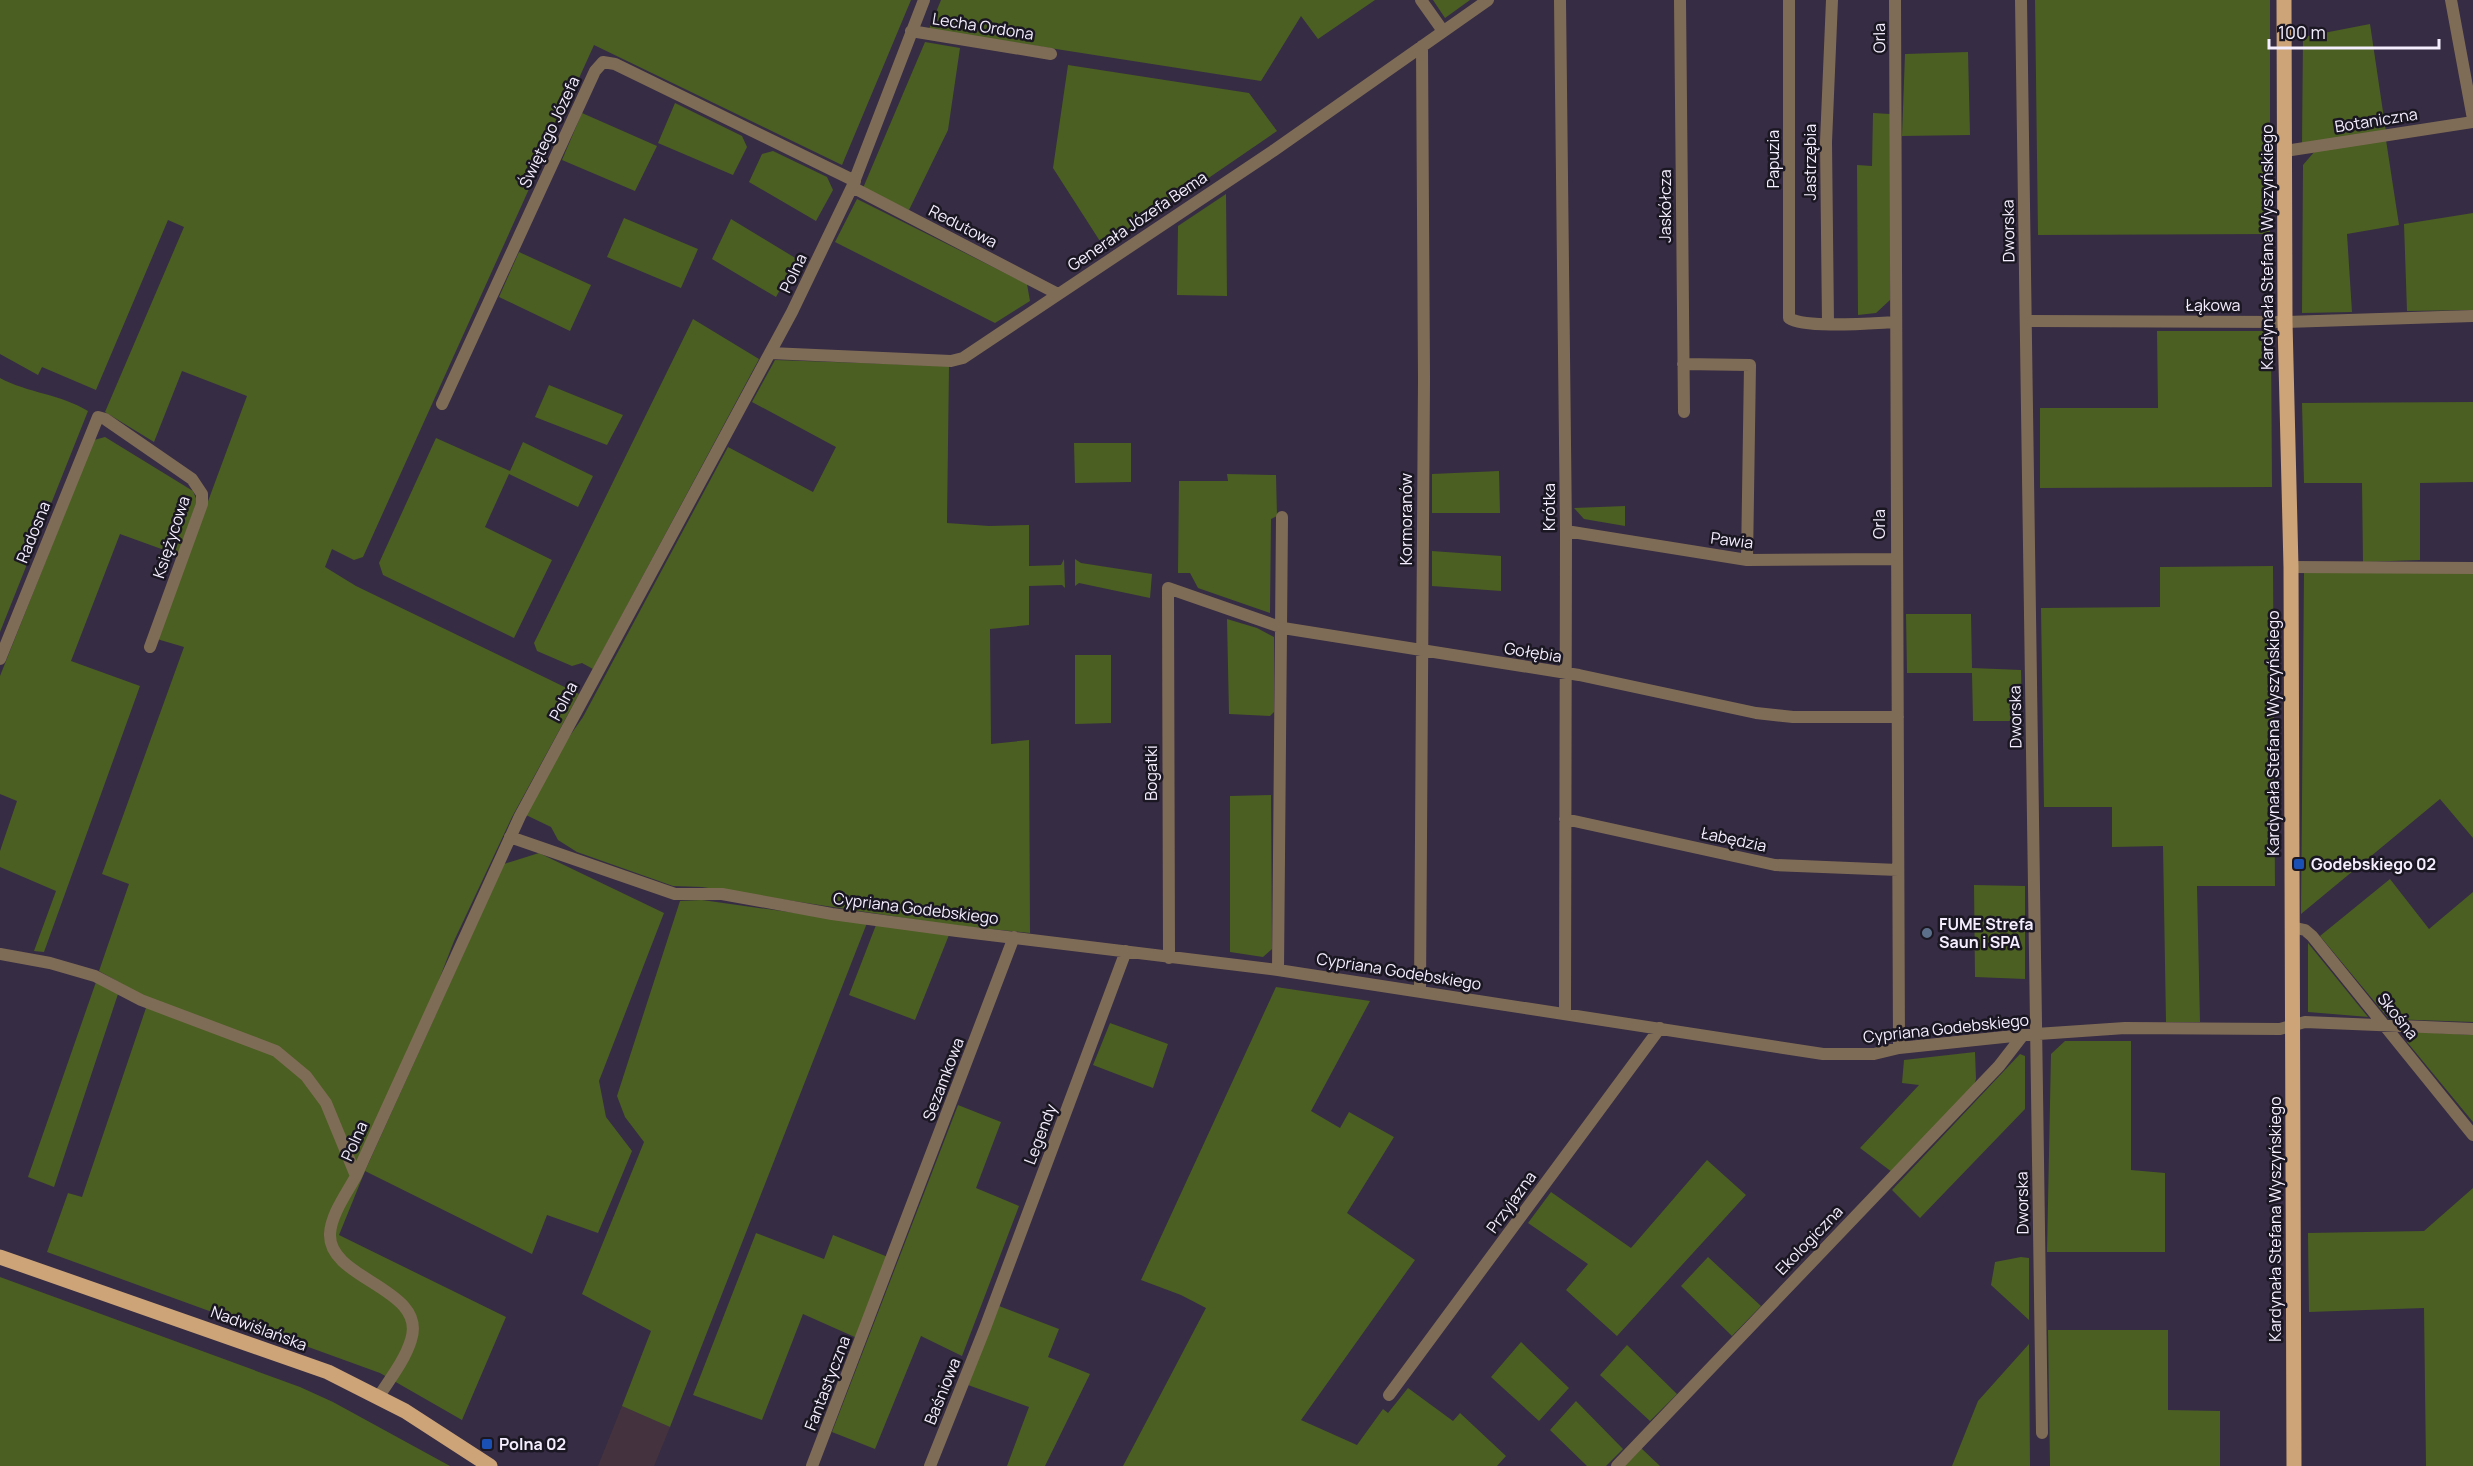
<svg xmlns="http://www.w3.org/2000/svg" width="2473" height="1466" viewBox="0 0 2473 1466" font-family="Manrope,sans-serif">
<rect width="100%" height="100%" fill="#362c43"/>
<path fill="#44333e" d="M622 1406 670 1427 654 1466H598Z"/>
<path fill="#4b5f22" d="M0 0H911L842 165 594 45 363 557 354 560 332 549 325 567 356 586 579 694 512 817 454 941 365 1171 504 864 539 853 664 913 599 1081 606 1117 632 1151 598 1233 547 1215 532 1254 365 1171 339 1235 506 1317 462 1420 380 1373 47 1252 68 1193 82 1197 149 999 99 971 129 884 102 874 184 647 157 639 247 396 182 371 154 442 105 412 184 227 168 220 96 390 42 367 38 375 0 354Z
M941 0H1375L1318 39 1301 16 1261 81 929 29Z
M1433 0H1470L1445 18Z
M2035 0H2270V234L2038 235Z
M2370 24 2386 132 2302 145 2303 37Z
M925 42 960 48 948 130 909 210 863 188Z
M1968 52 1970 135 1902 136 1905 54Z
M1068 65 1249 93 1277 131 1105 249 1053 168Z
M675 103 742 136 747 147 733 175 658 143Z
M582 113 657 146 635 191 562 160Z
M1873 113 1890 114V300L1876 313 1858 315 1857 165 1872 166Z
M2386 140 2399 225 2347 234 2352 312 2302 313 2303 165 2315 151Z
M773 151 827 177 833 190 816 221 749 182 762 154Z
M1226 194 1227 296 1177 295 1178 226Z
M857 199 1027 284 1030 301 995 323 835 242Z
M2473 213V310L2407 311 2404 224Z
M624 218 698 249 681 288 607 257Z
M731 219 797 259 776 297 712 259Z
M519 252 591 285 570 331 499 297Z
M693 319 759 359 593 669 582 663 572 666 537 651 534 643Z
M2157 331H2263L2271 338 2272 487 2040 488V408H2158Z
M775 360 949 366 947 523 989 526 1029 525V566L1061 565 1064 559 1065 588 1062 585 1029 586V625L990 629 991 744 1029 740 1030 933 951 925 702 887 673 886 577 852 558 840 551 827 526 815 560 750 583 717 728 447 813 492 836 447 752 402Z
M0 378C28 393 60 394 88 411L0 632Z
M549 385 623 415 607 445 535 417Z
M2473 402V482L2420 483V560L2363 562 2362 483H2304L2302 403Z
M105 437 193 491 197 501 178 555 120 534 71 661 140 686 44 952 34 951 56 891 0 867V851L17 801 0 794V676L94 440Z
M436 438 510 471 523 442 593 476 578 507 509 474 485 527 552 560 514 638 383 575 379 563Z
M1074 443H1131V482L1075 483Z
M1499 471 1500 513H1432V474Z
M1227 474 1276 475 1277 516 1271 519 1270 613 1198 588 1190 573H1178L1179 481H1228Z
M1625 506V526L1584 519 1574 508Z
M1432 551 1501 556V591L1432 586Z
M1075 559 1081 563 1152 574 1150 598 1079 583 1075 586Z
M2273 566 2275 886H2197L2200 1022H2166L2163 846 2112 847V807H2044L2041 608 2160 607V567Z
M2304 572H2473V838L2440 799 2301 914Z
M1906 614H1971L1972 668 2021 670 2022 721H1973L1972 673H1907Z
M1227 619 1257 628 1274 637V712L1270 716 1229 714Z
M1075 655H1111V723L1075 724Z
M1271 795 1272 949 1263 957 1230 952V796Z
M2390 879 2429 929 2473 892V1022L2389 1019 2320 936Z
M1974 885 2025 886V979L1975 977Z
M702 900 867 923 670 1427 622 1406 651 1331 582 1294 644 1142 625 1117 617 1096 680 901Z
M876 925 949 935 915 1020 849 995Z
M2308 943 2368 1017H2369L2308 1012Z
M96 982 118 994 54 1187 28 1177Z
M1276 987 1370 1001 1311 1111 1340 1128 1349 1112 1394 1137 1347 1213 1415 1260 1301 1420 1357 1445 1383 1409 1388 1413 1408 1388 1453 1421 1460 1413 1506 1456 1497 1466H1123L1206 1308 1181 1295 1141 1280Z
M1110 1023 1168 1044 1153 1088 1093 1065Z
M2417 1032 2473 1035V1122L2407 1042Z
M2065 1041H2131V1170L2165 1173V1252H2047L2051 1054Z
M1975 1052 1976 1079 1973 1088 1892 1172 1860 1148 1919 1085 1902 1083 1904 1060Z
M2020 1054 2025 1056V1109L1920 1218 1892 1190Z
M958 1105 1001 1122 976 1188 1019 1206 962 1356 921 1336 875 1449 832 1432Z
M1707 1160 1746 1195 1617 1336 1566 1290 1588 1264 1528 1223 1551 1192 1631 1248Z
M2473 1188V1466H2426L2424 1308 2309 1312 2308 1233 2424 1231Z
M756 1233 824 1259 833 1235 888 1257 857 1338 803 1314 762 1420 693 1395Z
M1708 1257 1761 1306 1732 1336 1681 1286Z
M2021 1257 2029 1258V1320L1991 1285 1995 1262Z
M0 1277 300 1387 333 1402 450 1466H0Z
M999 1306 1059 1329 1048 1357 1090 1374 1045 1466H1007L1029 1407 968 1385Z
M2048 1330H2168V1410L2220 1411V1466H2050Z
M1521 1342 1569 1388 1539 1421 1491 1377Z
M2029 1344 2030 1466H1952L1978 1401Z
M1627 1345 1677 1394 1650 1421 1600 1375Z
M1576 1401 1623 1449 1606 1466H1587L1550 1430Z
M1641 1448 1660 1466H1624Z"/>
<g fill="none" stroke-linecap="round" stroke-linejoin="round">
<path stroke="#7f6c56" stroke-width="12" d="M1421 0 1443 31
M1560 0 1566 531 1565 1013
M1680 0 1684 412
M1789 0V318C1805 329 1873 323 1895 322
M1895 0 1899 1048
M2021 0 2042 1433
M2451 0 2473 119
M911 31 1051 54
M2285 151 2473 122
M852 187 1058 294
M2026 321 2285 322 2473 316
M1828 324 1826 142 1832 0
M770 353 951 361 963 358 1273 151 1488 0
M1683 364 1750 365 1747 560
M442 404 595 71 603 62 615 64 855 181
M1566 531 1747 560 1896 559
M2291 567 2473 568
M0 659 98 417 105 419 192 479 202 494V504L150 647
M1565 819 1775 865 1898 870
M510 837 675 894H722L832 914 957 931 1278 970 1823 1054H1874L1899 1048 2023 1035 2125 1028 2280 1029 2305 1022 2473 1029
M2291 927 2305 930 2312 936 2473 1135
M0 954 50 963 95 976 141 1000 276 1051 306 1076 326 1103 356 1176
M1169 958 1168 588 1283 628 1579 675 1756 713 1793 717H1898
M1278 970 1282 517
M1420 991 1424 379 1422 46
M1389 1395 1660 1028
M379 1396C390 1379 405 1360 411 1340 428 1288 328 1280 330 1234 331 1214 347 1193 356 1176L520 816 792 312 852 187 924 0
M812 1466 1014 937
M930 1466 985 1328 1126 951
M1617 1466 1999 1066 2023 1035"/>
<path stroke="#cda478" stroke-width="15" d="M2284 0 2285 322 2291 567 2294 1466
M0 1257 328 1372 405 1411 490 1466"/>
</g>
<g fill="#1a4fb4" stroke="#1b1722" stroke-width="2">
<rect x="2293" y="858" width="12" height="12" rx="3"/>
<rect x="481" y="1438" width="12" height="12" rx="3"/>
</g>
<circle fill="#5c6f8a" stroke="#1b1722" stroke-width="2" cx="1927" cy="933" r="6"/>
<g text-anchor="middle" stroke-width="5" stroke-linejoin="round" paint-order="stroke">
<g font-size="16" fill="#f4eefe" stroke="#1b1722">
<text transform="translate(983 26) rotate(9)" y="6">Lecha Ordona</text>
<text transform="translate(1879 38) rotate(-91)" y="6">Orla</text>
<text transform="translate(2376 120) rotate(-9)" y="6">Botaniczna</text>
<text transform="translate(549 132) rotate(-65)" y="6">Świętego Józefa</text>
<text transform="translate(1773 159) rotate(-90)" y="6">Papuzia</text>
<text transform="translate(1810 162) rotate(-90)" y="6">Jastrzębia</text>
<text transform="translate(1665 206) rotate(-90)" y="6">Jaskółcza</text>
<text transform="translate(1137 221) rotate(-34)" y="6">Generała Józefa Bema</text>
<text transform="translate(963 226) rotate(27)" y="6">Redutowa</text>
<text transform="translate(2008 231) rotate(-91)" y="6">Dworska</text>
<text transform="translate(2267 247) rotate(-90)" y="6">Kardynała Stefana Wyszyńskiego</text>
<text transform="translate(793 273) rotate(-64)" y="6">Polna</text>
<text x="2213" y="311">Łąkowa</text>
<text transform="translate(1549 507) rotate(-90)" y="6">Krótka</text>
<text transform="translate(1406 519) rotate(-90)" y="6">Kormoranów</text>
<text transform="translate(1879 524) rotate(-90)" y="6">Orla</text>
<text transform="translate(33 532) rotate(-68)" y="6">Radosna</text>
<text transform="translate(171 537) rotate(-72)" y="6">Księżycowa</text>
<text transform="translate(1732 540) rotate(7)" y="6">Pawia</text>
<text transform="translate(1533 652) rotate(9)" y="6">Gołębia</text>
<text transform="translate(563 701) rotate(-62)" y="6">Polna</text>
<text transform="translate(2015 717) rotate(-91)" y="6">Dworska</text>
<text transform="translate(2273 733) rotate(-90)" y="6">Kardynała Stefana Wyszyńskiego</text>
<text transform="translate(1151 773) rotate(-90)" y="6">Bogatki</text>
<text transform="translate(1734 839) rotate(12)" y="6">Łabędzia</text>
<text transform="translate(916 908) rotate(7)" y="6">Cypriana Godebskiego</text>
<text transform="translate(1399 971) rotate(9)" y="6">Cypriana Godebskiego</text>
<text transform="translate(2398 1016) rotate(51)" y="6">Skośna</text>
<text transform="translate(1946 1028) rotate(-6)" y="6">Cypriana Godebskiego</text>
<text transform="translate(943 1079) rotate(-69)" y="6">Sezamkowa</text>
<text transform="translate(1040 1134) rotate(-69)" y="6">Legendy</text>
<text transform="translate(354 1141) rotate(-66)" y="6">Polna</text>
<text transform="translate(1511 1202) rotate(-54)" y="6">Przyjazna</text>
<text transform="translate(2022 1203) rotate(-91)" y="6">Dworska</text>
<text transform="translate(2275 1219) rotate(-90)" y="6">Kardynała Stefana Wyszyńskiego</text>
<text transform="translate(1809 1240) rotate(-46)" y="6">Ekologiczna</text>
<text transform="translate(259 1328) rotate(20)" y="6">Nadwiślańska</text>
<text transform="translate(827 1383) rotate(-69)" y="6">Fantastyczna</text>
<text transform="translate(942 1391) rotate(-68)" y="6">Baśniowa</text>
</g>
<g font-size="16" font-weight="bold" fill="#f4eefe" stroke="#1b1722" text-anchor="start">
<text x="2311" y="870">Godebskiego 02</text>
<text x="1939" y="930">FUME Strefa<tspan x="1939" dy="18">Saun i SPA</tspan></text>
<text x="499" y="1450">Polna 02</text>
</g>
</g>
<path d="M2269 39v9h170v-9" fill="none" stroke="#f4eefe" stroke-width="3"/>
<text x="2278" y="39" font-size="18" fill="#f4eefe" stroke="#1b1722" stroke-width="4.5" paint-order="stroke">100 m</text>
</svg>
